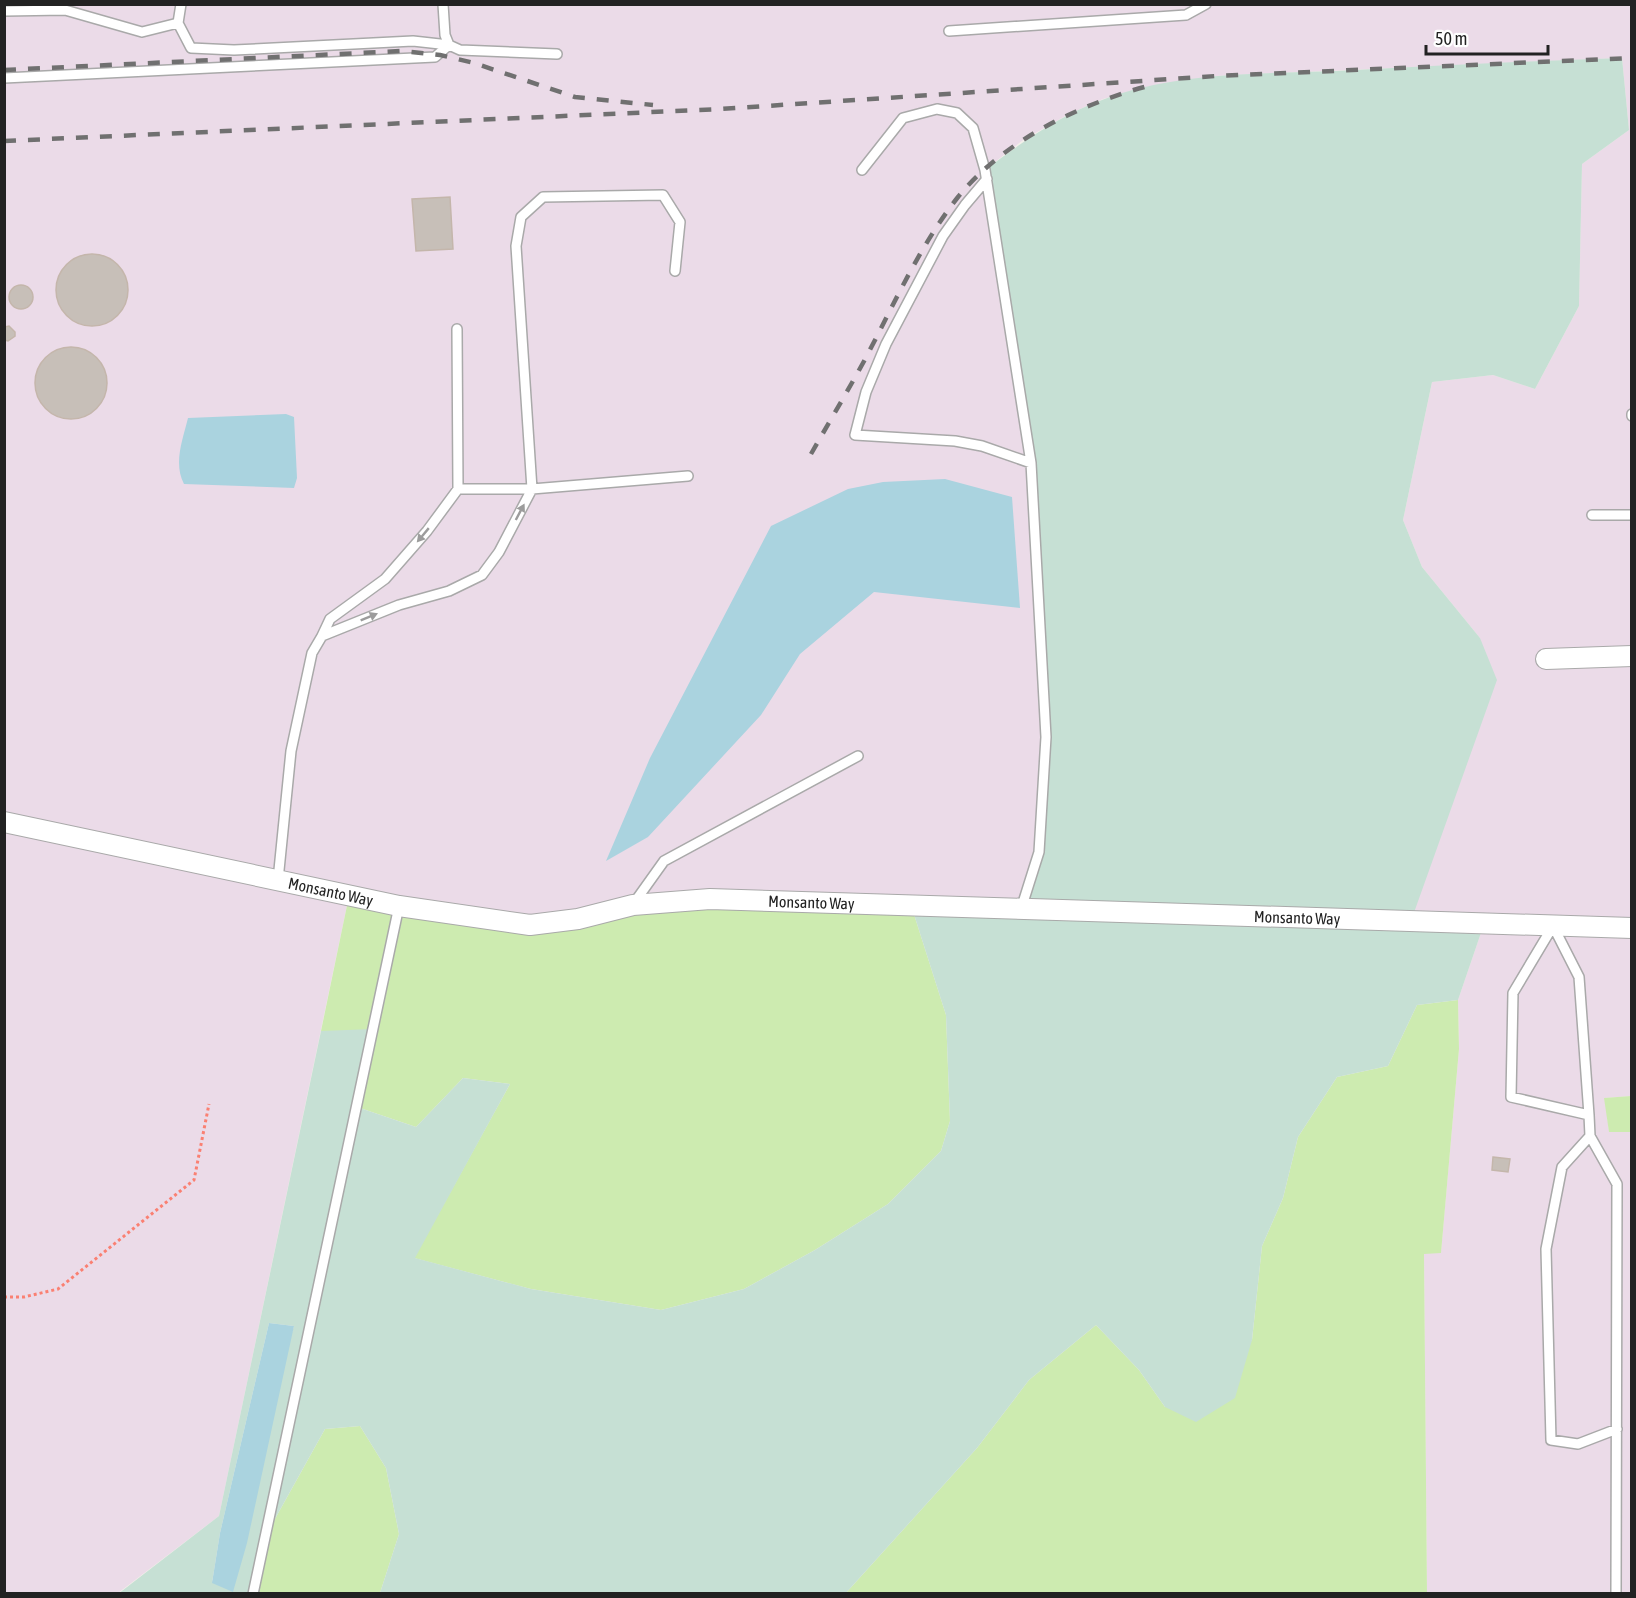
<svg xmlns="http://www.w3.org/2000/svg" width="1636" height="1598" viewBox="0 0 1636 1598" font-family="'Asap Condensed',sans-serif">
<rect width="100%" height="100%" fill="#f2efe9"/>
<path fill="#ebdbe8" d="M5 5H1631L1632 1096 1605 1098 1609 1131 1631 1132V1593H1427L1424 1253 1441 1252 1459 1049 1458 1000 1484 924 1411 922 1480 638 1422 567 1403 520 1432 382 1493 375 1535 389 1579 306 1582 164 1629 130 1622 58 1216 76 1147 87 1103 99 1069 114 1023 140 986 169 1031 463 1046 737 1039 852 1021 909 530 925 349 896 219 1516 118 1593 5 1594Z"/>
<path fill="#cdebb0" d="M349 896 530 925 633 905H911L946 1015 950 1121 941 1151 888 1204 815 1250 744 1289 661 1310 531 1289 414 1258 510 1084 463 1078 416 1127 357 1107 321 1031Z
M1458 1000 1459 1049 1441 1253 1424 1254 1427 1593 845 1594 977 1448 1029 1380 1096 1325 1139 1370 1165 1407 1252 1340 1262 1246 1283 1198 1298 1137 1337 1077 1388 1066 1417 1005Z
M1631 1096V1132H1609L1604 1098Z
M360 1426 386 1468 399 1534 380 1593 253 1594 266 1535 325 1429Z"/>
<path fill="#c6e0d4" fill-rule="evenodd" d="M1622 58 1629 130 1582 164 1579 306 1535 389 1493 375 1432 382 1403 520 1422 567 1480 638 1497 680 1411 921 1484 924 1458 1000 1417 1005 1388 1066 1337 1077 1298 1137 1283 1198 1262 1246 1252 1340 1235 1398 1196 1422 1165 1407 1139 1370 1096 1325 1029 1380 977 1448 845 1594 380 1593 399 1534 386 1468 360 1426 325 1429 266 1535 253 1593 118 1594 219 1516 321 1031 373 1029 357 1107 416 1127 463 1078 510 1084 415 1258 531 1289 661 1310 744 1289 815 1250 888 1204 941 1151 950 1121 946 1015 911 905 1021 909 1039 852 1046 737 1031 463 985 170C1022 142 1059 116 1102 100 1176 72 1258 74 1336 71 1431 66 1527 61 1622 58ZM269 1323 294 1326 212 1583 220 1533Z"/>
<path fill="#aad3df" d="M286 414 294 417 297 478 294 488 184 484C173 463 183 439 188 418Z
M945 479 1012 497 1020 608 874 592 800 654 761 715 648 837 606 861 650 758 771 526 848 489 883 482Z
M269 1323 294 1326 247 1543 233 1592 212 1583 220 1533Z"/>
<path fill="#c7bfb8" stroke="#c4b6ab" stroke-width="1.5" d="M450 197 453 249 416 251 412 199Z
M56 290a36 36 0 1 1 72 0a36 36 0 1 1-72 0Z
M9 297a12 12 0 1 1 24 0a12 12 0 1 1-24 0Z
M9 326 15 332V336L8 341 4 340V327Z
M35 383a36 36 0 1 1 72 0a36 36 0 1 1-72 0Z
M1493 1157 1510 1159 1508 1172 1492 1170Z"/>
<g fill="none" stroke-linecap="round" stroke-linejoin="round">
<defs>
<path id="service" d="M443 4 445 35 449 45 460 50 557 54
M4 11 65 10 142 32 178 23 181 4
M178 23 191 48 234 50 413 41 449 45
M949 31 1186 15 1206 4
M4 78 435 57 449 45
M862 170 903 118 937 109 957 113 973 128 985 170 1031 463 1046 737 1039 852 1021 909
M987 179 965 205 943 236 886 344 866 392 855 435 955 441 982 446 1031 463
M457 329 458 489H532L688 476
M1632 414V416
M458 489 427 531 385 579 330 619 322 636 399 605 449 591 482 575 499 552 532 489 516 246 521 217 543 197 663 195 680 222 675 271
M1592 515H1632
M278 880 291 751 312 653 322 636
M634 903 664 861 858 756
M1589 1115 1511 1097 1513 993 1553 926 1579 977 1589 1115 1590 1136 1617 1184 1616 1594
M1590 1136 1562 1167 1546 1249 1551 1440 1578 1444 1617 1429
M253 1594 399 906"/>
<g id="minor">
<path d="M1546 659 1632 656"/>
<path id="s1" d="M4 822 399 906 530 925 578 919 633 905 710 899 1632 928"/>
</g>
</defs>
<use href="#service" stroke="#a9a9a9" stroke-width="12"/>
<use href="#minor" stroke="#a9a9a9" stroke-width="22"/>
<path stroke="#fa8072" stroke-width="3" stroke-dasharray="3 3" stroke-linecap="butt" d="M4 1297H24L58 1289 194 1180 209 1104"/>
<use href="#service" stroke="#fff" stroke-width="9"/>
<use href="#minor" stroke="#fff" stroke-width="20"/>
<path stroke="#707070" stroke-width="4.5" stroke-dasharray="12 12" stroke-linecap="butt" d="M4 70 402 51 440 55 474 63 575 97 653 105
M4 141 721 109 1216 76 1632 58
M811 454C828 424 846 394 863 363 893 307 918 248 958 197 1003 141 1080 104 1148 86"/>
</g>
<defs><path id="oneway-solid" d="M-6-.8H1V-3.2L6.5 0L1 3.2V.8H-6Z" transform="scale(1.5)"/></defs>
<g fill="#9c9c9c">
<use href="#oneway-solid" transform="translate(520 512) rotate(-62)"/>
<use href="#oneway-solid" transform="translate(423 535) rotate(130)"/>
<use href="#oneway-solid" transform="translate(369 617) rotate(-22)"/>
</g>
<g text-anchor="middle" stroke-width="6" stroke-linejoin="round" paint-order="stroke">
<g font-size="16" fill="#222" stroke="#fff">
<text dy="6" stroke="none"><textPath href="#s1" startOffset="334">Monsanto Way</textPath></text>
<text dy="6" stroke="none"><textPath href="#s1" startOffset="820">Monsanto Way</textPath></text>
<text dy="6" stroke="none"><textPath href="#s1" startOffset="1306">Monsanto Way</textPath></text>
</g>
</g>
<rect width="1636" height="1598" fill="none" stroke="#222222" stroke-width="12"/>
<path d="M1426 45v9h122v-9" fill="none" stroke="#222222" stroke-width="3"/>
<text x="1435" y="45" font-size="18" fill="#222222" stroke="#ffffff" stroke-width="4.5" paint-order="stroke">50 m</text>
</svg>
